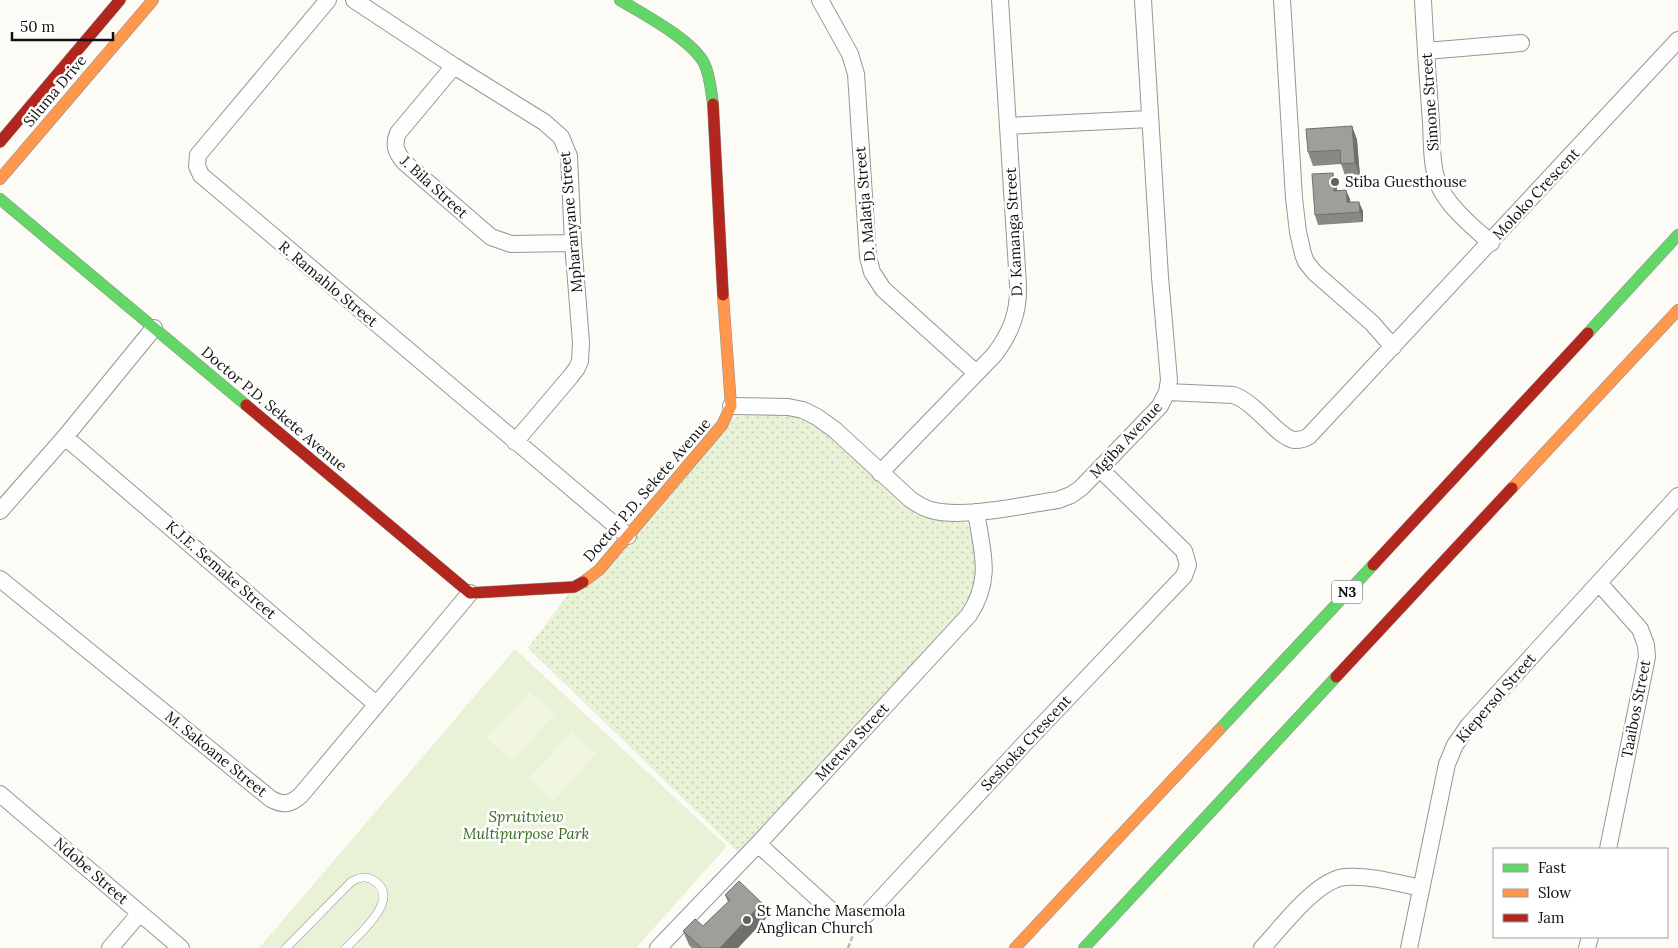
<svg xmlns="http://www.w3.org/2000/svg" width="1678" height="948" viewBox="0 0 1678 948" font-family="Lora,serif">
<defs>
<pattern id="grass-dots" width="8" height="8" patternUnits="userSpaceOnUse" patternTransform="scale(1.25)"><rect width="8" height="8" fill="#e8f2d6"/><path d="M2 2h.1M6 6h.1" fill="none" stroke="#c6ceb7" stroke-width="1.8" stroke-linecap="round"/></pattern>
</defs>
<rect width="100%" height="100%" fill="#fcfbf6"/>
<path fill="url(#grass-dots)" d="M746 415H793L811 420 916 515 937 520 967 523C974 540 979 569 975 588 974 593 971 598 970 603L739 853 528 648 567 596 735 417Z"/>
<path fill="#e8f2d6" d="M515 649 727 846 636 948H259Z"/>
<path fill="#f1f6e0" d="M530 692 555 714 512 761 487 738Z
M572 732 596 754 553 801 529 778Z"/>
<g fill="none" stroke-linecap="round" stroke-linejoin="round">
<defs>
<path id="lane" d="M286 948 351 882C358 878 365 875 373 880 403 898 360 933 346 948"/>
<path id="street" d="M328 0 198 155 197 166 201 175 628 536
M354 0 454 66 544 122 561 137 569 156 573 243 581 342 580 361 577 368 571 376 515 442
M820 0 850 54 856 74 868 257 872 272 883 289 975 372
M1282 0 1294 198 1298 232 1303 254 1306 262 1315 273 1372 323 1393 347
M1423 0C1425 41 1428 82 1431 122 1432 144 1431 171 1441 190 1453 211 1473 227 1491 243
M1426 51 1521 43
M454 66 398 133C393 145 396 152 404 162L491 237 511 244 573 243
M1008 126 1150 119
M1167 392 1233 395C1256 402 1277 437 1294 440 1299 440 1305 439 1309 436L1678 40
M731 406 788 407 803 410 817 417 835 430 910 499C917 504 923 508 931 510 963 519 1023 505 1058 500L1071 495 1081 488 1160 406 1167 392 1169 380 1160 277 1143 0
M65 437 376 704
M880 473 994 355C1011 333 1019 312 1018 285L1000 0
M0 511 65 437 154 328
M0 579 271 799C284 806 291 804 301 795L470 593
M1599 583 1640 629 1646 645 1647 657 1608 849
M0 794 181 948
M758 844 836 915C847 923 855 923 866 915L1026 742 1184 576 1188 565 1184 551 1100 469
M110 948 140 913
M658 948 758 844 969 615C993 579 982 551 976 512
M1262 948C1282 927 1316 880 1345 877 1370 875 1397 883 1421 888
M1409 948 1447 764 1455 745 1469 725 1678 496
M1587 948 1590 937"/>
<path id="fast" d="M620 0C643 14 691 39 704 63 710 75 711 90 713 104
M0 199 246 405
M1588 333 1678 235
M1219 730 1373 565
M1084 948 1336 677"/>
<path id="slow" d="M0 179 153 0
M1512 488 1678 310
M583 582 599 570 722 425 731 406 723 295
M1015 948 1219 730"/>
<path id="jam" d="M713 104 723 295
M0 142 120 0
M246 405 470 593 574 587 583 582
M1373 565 1588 333
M1336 677 1512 488"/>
</defs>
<use href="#lane" stroke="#969694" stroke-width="9"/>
<use href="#street" stroke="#969694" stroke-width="18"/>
<use href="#fast" stroke="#8d8c8a" stroke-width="12"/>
<use href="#slow" stroke="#8d8c8a" stroke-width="12"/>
<use href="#jam" stroke="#8d8c8a" stroke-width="12"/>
<path stroke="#b9b9b8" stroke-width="2.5" stroke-dasharray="5 2.5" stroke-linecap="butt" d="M848 948 853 935"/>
<use href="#lane" stroke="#fffefe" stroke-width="8"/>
<use href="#street" stroke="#fffefe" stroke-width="16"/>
<use href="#fast" stroke="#63d668" stroke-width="11"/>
<use href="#slow" stroke="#ff974d" stroke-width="11"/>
<use href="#jam" stroke="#b3261e" stroke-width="11"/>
</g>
<path fill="#8a8885" d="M1352 126 1357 140 1360 177 1346 178 1341 164 1313 166 1308 152Z
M1336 182 1337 190 1350 199V202L1363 211V222L1318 225 1315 215Z
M725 895 762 903 767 917 738 948H692L689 945 683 931 703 926 728 902Z"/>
<path fill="#706f6c" d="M1352 126 1357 140 1360 177 1355 163Z
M1333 173 1336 182 1338 200 1334 191Z
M1346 190 1350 199 1351 212 1347 202Z
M1359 202 1363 211V222L1360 212Z
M762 903 767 917 738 948H720Z"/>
<path fill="#a09e9b" stroke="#706f6c" d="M1352 126 1355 163 1341 164 1340 150 1308 152 1306 129Z
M1333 173 1334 191 1346 190 1347 202H1359L1360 212 1315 215 1312 174Z
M739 881 762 903 720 948H702L683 931 695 919 703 926 730 900 725 895Z"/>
<g fill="#636260" stroke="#fff" stroke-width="2">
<circle cx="1335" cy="182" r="5"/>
<circle cx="747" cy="920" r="5"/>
</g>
<g text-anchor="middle" stroke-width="5" stroke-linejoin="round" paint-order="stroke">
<rect fill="#fff" stroke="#585858" stroke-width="1" x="1332" y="580.5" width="30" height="23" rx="4"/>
<g font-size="14" font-weight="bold" fill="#101010">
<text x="1347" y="597">N3</text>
</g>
<g font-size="15" fill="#101010" stroke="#fff">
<text transform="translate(55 91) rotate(-50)" y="5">Siluma Drive</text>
<text transform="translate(1430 102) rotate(-94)" y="5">Simone Street</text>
<text transform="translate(434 187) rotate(42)" y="5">J. Bila Street</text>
<text transform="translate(1536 194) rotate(-47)" y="5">Moloko Crescent</text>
<text transform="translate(865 204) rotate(-95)" y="5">D. Malatja Street</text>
<text transform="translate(571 222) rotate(-95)" y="5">Mpharanyane Street</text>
<text transform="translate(1014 232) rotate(-93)" y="5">D. Kamanga Street</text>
<text transform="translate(328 284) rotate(40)" y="5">R. Ramahlo Street</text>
<text transform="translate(274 409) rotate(40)" y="5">Doctor P.D. Sekete Avenue</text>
<text transform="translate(1126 440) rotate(-47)" y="5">Mgiba Avenue</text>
<text transform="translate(647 490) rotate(-49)" y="5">Doctor P.D. Sekete Avenue</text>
<text transform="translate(221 570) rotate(41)" y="5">K.J.E. Semake Street</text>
<text transform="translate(1496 698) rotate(-49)" y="5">Kiepersol Street</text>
<text transform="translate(1636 709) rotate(-79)" y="5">Taaibos Street</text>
<text transform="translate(852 742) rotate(-47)" y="5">Mtetwa Street</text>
<text transform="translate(1026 743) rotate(-47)" y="5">Seshoka Crescent</text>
<text transform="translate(216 754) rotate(39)" y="5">M. Sakoane Street</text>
<text transform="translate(91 871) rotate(41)" y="5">Ndobe Street</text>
</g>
<g font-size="15" fill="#101010" stroke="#fff" text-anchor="start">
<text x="1345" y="187">Stiba Guesthouse</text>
<text x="757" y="916">St Manche Masemola<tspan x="757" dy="17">Anglican Church</tspan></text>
</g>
<g font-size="15" font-style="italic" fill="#34691f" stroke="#fff">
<text x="526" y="822">Spruitview<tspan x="526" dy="17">Multipurpose Park</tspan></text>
</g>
</g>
<rect x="1493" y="848" width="175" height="90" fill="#ffffff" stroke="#9f9f9f"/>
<rect x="1503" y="864" width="25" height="8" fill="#63d668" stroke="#9f9f9f"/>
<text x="1538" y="873" font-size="15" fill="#101010">Fast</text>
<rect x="1503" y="889" width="25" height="8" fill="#ff974d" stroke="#9f9f9f"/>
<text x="1538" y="898" font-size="15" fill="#101010">Slow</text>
<rect x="1503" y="914" width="25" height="8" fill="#b3261e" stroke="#9f9f9f"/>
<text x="1538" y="923" font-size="15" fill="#101010">Jam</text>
<path d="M12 32v8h101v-8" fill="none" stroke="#101010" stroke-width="2.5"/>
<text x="20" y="32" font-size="15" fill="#101010" stroke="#ffffff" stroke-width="4" paint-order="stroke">50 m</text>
</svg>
